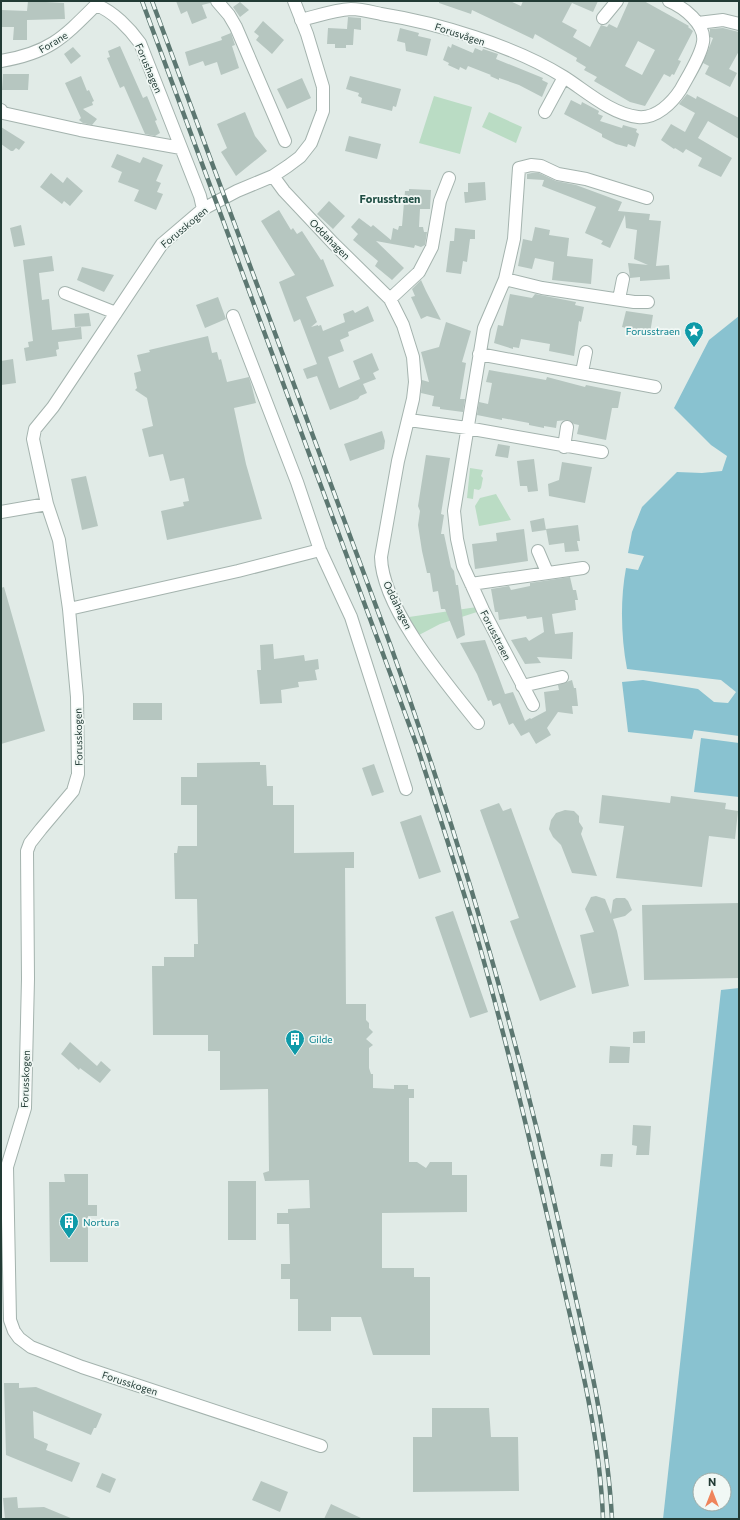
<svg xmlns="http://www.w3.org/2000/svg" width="740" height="1520" viewBox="0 0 740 1520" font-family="Commissioner,sans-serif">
<rect width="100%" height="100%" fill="#e1ebe7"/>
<path fill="#badcc4" d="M434 96 472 107 460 154 419 143Z
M489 112 522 127 516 143 482 127Z
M470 468 483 470 481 476 483 478 481 488 479 490 474 489 473 499 467 498Z
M496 494 511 520 479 526 475 506 480 498Z
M477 607 480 611 440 624 419 635 409 617Z"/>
<path fill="#89c2d0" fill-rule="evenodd" d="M739 316V736L694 730 692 739 628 732 622 682 643 680 698 689 714 702 728 703 736 692 721 680 627 669C621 637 620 600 626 568L638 570 644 556 628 553 632 532 642 507 677 472 702 473 722 471 727 456 711 445 674 408 709 340Z
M701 738 739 743V797L694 792Z
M739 988V1519H663L721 990ZM700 1480H724V1504H700Z"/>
<path fill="#b6c6c0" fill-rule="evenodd" d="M28 1 64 3 65 19 27 20V40H13L14 27H1V10L27 11Z
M176 1H210V3L202 5 207 18 192 24 187 11 181 14Z
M439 1H510L521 6 523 1H598L593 12 572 3 562 22 577 30 573 37 590 47 601 25 607 27 609 24 617 28 629 1H644L689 26 688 27 693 31 678 60 681 61 674 75 672 74 670 77 664 74 645 106 630 102 594 81 597 77 584 70 586 67 576 61 577 58 535 34 533 39 472 10 471 14 439 3ZM638 41 655 50 642 75 625 66Z
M240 2 249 10 240 17 233 7Z
M348 17 361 18V30L354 29 353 45H346V48H335V44H327L328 28 347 29Z
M263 21 284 40 272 54 256 40 259 36 254 32Z
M400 28 419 33 418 36 431 39 427 56 406 51 405 43 397 41Z
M723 28 739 32V51L729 69 737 73 730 87 705 74 709 66 703 63 713 38 710 37V29Z
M231 33 235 45 232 46 239 68 221 75 217 62 205 66 203 61 189 66 185 52 222 40 221 37Z
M452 44 473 53 475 48 482 51 483 49 498 54 496 59 543 78 542 80 548 83 542 97 519 85 499 78V80L490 76 491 75 468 66 466 70 460 67 459 70 448 65 449 63 443 60 448 46 451 48Z
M120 46 143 98 147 96 157 120 155 121 160 133 155 136 145 134 124 86 120 88 107 58 110 57 108 51Z
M73 47 81 56 71 64 64 54Z
M3 74H29L28 90H2Z
M81 76 87 91 89 90 94 101 92 102 93 105 83 109 97 119 92 125 83 123 79 120 81 118 65 83Z
M350 76 401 89 396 107 393 106 392 111 361 103 362 98 358 96 359 93 346 89Z
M302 78 311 98 287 109 277 89Z
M687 94 696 99 697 96 739 118V139L708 121 698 138 732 158 721 177 698 166 702 158 686 149 683 153 675 148 674 149 661 140 671 124 685 132 695 113 679 104Z
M571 100 581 105 582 102 599 111 598 114 603 116 600 121 622 128 623 125 637 129 636 132 639 134 635 147 628 144 627 147 616 144 602 137V134L564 114Z
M245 112 255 136 267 151 236 176 221 152 227 148 217 124Z
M1 127 25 142 19 150 16 148 13 151H11L1 144Z
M349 136 381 144 377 159 345 151Z
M117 154 140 163 143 157 163 165 156 181 161 183 157 192 163 194 156 210 134 201 139 190 118 182 122 172 111 167Z
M51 173 63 183 67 177 83 191 70 206 64 201 62 204 40 187Z
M532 173H539L556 181 576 185 622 202 618 211 650 214 649 220 661 221 656 266 669 265 670 279 640 281V277L630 278 628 263 648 265 634 259 637 230 626 228 625 215 610 248 601 244 603 241 585 233 596 207 542 186 544 180 527 179V174Z
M485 182 486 200 465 203 464 192H468V183Z
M409 189 431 190 430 209H420L419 227H423L424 232H427L425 245 421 247 415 245 414 248 376 241 404 268 392 280 375 266 378 261 353 240 358 234 351 227 359 218 371 227 373 225 391 240 393 228 398 230 399 226H402L405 191H409Z
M329 201 345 216 333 229 317 214Z
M279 210 291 230 293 228 297 234 302 231 321 260 323 259 334 286 306 297 317 322 311 327 318 325V326L321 325 323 331 345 322 343 314 353 310 355 313 368 306 374 321 348 332 349 336 340 340 344 351 328 357 339 388 360 379 353 361 372 353 379 370 373 373 376 379 363 384 367 393 360 396 358 399 330 410 317 376 307 379 303 369 317 364 300 319 294 322 279 282 295 275 261 221Z
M21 225 25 245 14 247 10 228Z
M535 227 550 230 549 235 569 238 567 256 593 259 591 284 552 280 554 262 535 258 532 269 518 266 523 239 532 241Z
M455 228 475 230V239H470L467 262 463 261 461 274 446 272 450 241H454Z
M52 256 54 271 39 273 42 300 49 299 52 330 81 327 82 339 58 342 59 349 56 350 57 356 26 361 24 348 29 347 28 342 33 341 23 260Z
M82 267 114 275 104 292 77 280Z
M421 280 426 291 441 320 427 316 421 319 411 297 415 296 412 289Z
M510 294 532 298 535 294 576 302 575 305 584 307 581 322 579 321 574 356 549 351 550 344 521 339 519 348 513 347V349L494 343 498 325 503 326Z
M218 297 226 319 205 328 196 305Z
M626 311 653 315 650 333 644 332V333L622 327Z
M89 313 91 326 75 327 74 314Z
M446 322 471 331 462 362 466 363 460 399H465L463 412 440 409V407L432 406 434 396 421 393 422 380 429 382 421 352 439 347Z
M208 336 212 353 217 352 219 360 221 359 227 382 249 377 252 387 256 403 234 408 246 464 262 519 167 540 161 511 184 506 183 502 189 501 184 478 170 481 163 454 149 457 142 429 153 426 147 398 135 390 137 388 134 373 141 371 137 355 150 352 149 350Z
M13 359 16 383 1 385V361Z
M489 370 546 380 547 377 585 387 586 385 621 392 618 408H612L606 440 577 434 579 425 574 424 568 420 557 421 556 428 544 426V428L529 425V423L502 418V420L477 415 479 402 488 404 492 383 486 382Z
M382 431 385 441 384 449 350 461 344 444Z
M498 444 510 446 508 458 495 456Z
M426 455 450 458 441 514 444 515 441 534H444L451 567 454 571 456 585H458L465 635 457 639 445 609H441L438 591 433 592 430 573H427L422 551 418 525 420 511 418 506Z
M534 459 538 491 528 492 527 486H520L517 461Z
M562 462 592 467 585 503 549 496 548 484 559 480Z
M86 476 98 526 82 530 71 479Z
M544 518 546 530 532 532 530 521Z
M578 525 580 541H577L579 551 565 552 564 543 549 545 546 529Z
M524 529 528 561 475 569 472 544 497 541 496 533Z
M570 577 573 590H576L578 600H575L576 610 552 614 555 634 573 632 572 659 537 657 541 663 525 664 511 640 526 637 529 641 544 632 542 617 527 619 526 616 499 620 498 612H495L491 589 509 586 511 590 530 586V583Z
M4 587 45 731 1 744V588Z
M485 640 505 694 513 692 525 721 530 718 531 719 546 711 544 692 559 690 558 685 572 680 574 688H576L578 706H572L573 714 558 712 547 728 551 735 536 744 529 732 521 736 513 723 509 725 500 703 493 706 491 700 488 701 477 674 460 643Z
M273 644 274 659 304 655 305 661 318 659 319 669 315 670 317 680 298 682 299 687 281 690 282 703 260 704 257 670H261L260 645Z
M133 703H162V720H133Z
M260 762V765H266L267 786H273V805H294V853L354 852V868H345L346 1004H366V1020L369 1023V1028L373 1032 366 1039 373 1045 369 1048V1068L371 1074H373V1088L394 1089V1085H408V1089H414V1098H409V1162H417L426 1168 430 1162H452V1175H467V1212L382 1213V1268H414V1277H430V1355H373L361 1317H331V1331H298V1299H290V1279H281V1264H290L289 1224H277V1213H288V1209L310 1208 309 1180 265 1181 263 1173 269 1171 268 1089 220 1090V1051H208V1035H153L152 966H164V957H194V944H198L197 899H175L174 853H177L178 846H197V805H181V777H197V763Z
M374 764 384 792 372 796 362 768Z
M602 795 670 803 671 796 726 803 725 809 738 811 735 839 709 836 702 887 616 878 624 826 599 823Z
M499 803 503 811 511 808 576 987 540 1001 510 921 519 918 480 810Z
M565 810 574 811 579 816V822L583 828 581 834 597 876 572 873 561 845 553 837 549 829 551 820 556 813Z
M421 815 441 872 419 879 400 822Z
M596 896 605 899 611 914 613 900 616 898H625L628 901 632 910 625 916 613 919 617 931 629 986 592 994 580 935 594 932 585 909 591 897Z
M739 903V978L644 980 642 905Z
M453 911 488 1012 470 1018 435 917Z
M645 1031V1043H633V1032Z
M70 1042 97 1066 101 1061 111 1070 100 1083 80 1068 79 1070 61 1054Z
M610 1046 630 1047 629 1063H609Z
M633 1125 651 1126 649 1155H636L637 1146 632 1145Z
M601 1154H613L612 1167 600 1166Z
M64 1174H88V1205H97V1216H88V1262H50L49 1182H65Z
M228 1181H256V1240H228Z
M4 1383H19V1388L36 1387 102 1414 96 1428H94L91 1435 33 1411 34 1438 48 1444 46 1450 80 1463 72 1482 6 1455Z
M432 1408H489L491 1437H518L519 1491 413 1492V1437H432Z
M102 1473 116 1479 110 1493 96 1487Z
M261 1481 288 1492 280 1512 252 1500Z
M17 1497 18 1508 44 1507 73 1519H5L3 1498Z
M331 1504 363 1519H324Z"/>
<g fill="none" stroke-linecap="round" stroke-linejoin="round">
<defs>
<path id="street" d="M217 1 229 15 236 27 285 141
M294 1 307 34 323 87V111L311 143 300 157 288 166 273 176 237 191 203 209 162 244 53 407 35 429 33 439 47 504 59 540 69 609 238 571 320 550
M96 5C113 11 130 29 140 43L200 196 203 209
M603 18 617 1
M301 20C317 16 334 10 351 9 361 9 372 12 381 14 438 23 514 46 564 77 586 91 611 114 638 117 656 119 672 103 681 89 688 76 701 56 703 42 706 24 683 7 669 1
M698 23 723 20 739 24
M1 61C49 53 63 38 96 5
M1 110 3 113 80 130 181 148
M545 112 564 77
M273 176 284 191 333 243 390 299 403 325 413 357 415 382 413 399 398 461 381 557C382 608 446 683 478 723
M505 279 542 288 634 302H648
M65 293 116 313
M390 299 419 272 432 247 440 201 449 178
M619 299 623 279
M233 316 297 482 320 550 351 617 406 789
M479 354 655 387
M582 372 586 352
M409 420 467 428 602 452
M564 447 567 427
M1 512 47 504
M538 551 547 572
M471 584 583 568
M69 609 77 697 78 774 73 791 41 829 30 843 27 851 28 979 25 1108 7 1167 10 1320 14 1331 19 1338 31 1347 82 1367 321 1446
M522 686 562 677
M533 705 483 610 463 566 457 539 454 511 484 328 505 279 514 239 519 168 531 165 541 166 558 174 586 179 647 198"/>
</defs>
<use href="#street" stroke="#a4b3ae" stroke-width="14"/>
<use href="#street" stroke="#fff" stroke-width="12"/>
<defs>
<path id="rail" d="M142 1 417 746C438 812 460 878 479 944 509 1050 534 1156 558 1263 577 1347 600 1433 603 1519
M152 1 390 644C461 841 519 1041 564 1246 584 1336 607 1426 612 1519"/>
</defs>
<use href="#rail" stroke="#5c7771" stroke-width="4.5"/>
<use href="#rail" stroke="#f1f8f5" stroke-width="3" stroke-dasharray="9" stroke-linecap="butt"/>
</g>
<defs>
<symbol id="sight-pin" viewBox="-11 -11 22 30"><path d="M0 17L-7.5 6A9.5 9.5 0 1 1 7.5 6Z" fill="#0f9aa8" stroke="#f1f8f5"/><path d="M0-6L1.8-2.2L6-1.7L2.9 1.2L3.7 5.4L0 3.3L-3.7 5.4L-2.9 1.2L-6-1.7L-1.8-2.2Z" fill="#fff"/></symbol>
<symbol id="building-pin" viewBox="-11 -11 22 30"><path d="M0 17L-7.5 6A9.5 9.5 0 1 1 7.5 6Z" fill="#0f9aa8" stroke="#f1f8f5"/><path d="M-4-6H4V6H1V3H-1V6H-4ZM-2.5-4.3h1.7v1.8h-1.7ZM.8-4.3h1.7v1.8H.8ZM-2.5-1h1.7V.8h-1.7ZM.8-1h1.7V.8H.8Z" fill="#fff"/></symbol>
</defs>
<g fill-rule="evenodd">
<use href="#sight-pin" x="683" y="320" width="22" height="30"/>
<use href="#building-pin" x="284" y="1028" width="22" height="30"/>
<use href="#building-pin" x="58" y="1211" width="22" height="30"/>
</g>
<g text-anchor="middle" stroke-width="3.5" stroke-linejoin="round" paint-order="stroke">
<g font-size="10" fill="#223b35" stroke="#f1f8f5">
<text transform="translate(460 34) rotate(18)" y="4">Forusvågen</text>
<text transform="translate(53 42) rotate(-31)" y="4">Forane</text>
<text transform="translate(149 68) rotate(67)" y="4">Forushagen</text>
<text transform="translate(184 227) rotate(-40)" y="4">Forusskogen</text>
<text transform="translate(330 239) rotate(45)" y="4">Oddahagen</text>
<text transform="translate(398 605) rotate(64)" y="4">Oddahagen</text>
<text transform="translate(496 635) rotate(63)" y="4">Forusstraen</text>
<text transform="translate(78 737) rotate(-91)" y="4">Forusskogen</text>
<text transform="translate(25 1079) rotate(-88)" y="4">Forusskogen</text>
<text transform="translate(130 1383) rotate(18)" y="4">Forusskogen</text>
</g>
<g font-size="10" fill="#0d838f" stroke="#f1f8f5" text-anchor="start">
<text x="680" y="335" text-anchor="end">Forusstraen</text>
<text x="309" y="1043">Gilde</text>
<text x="83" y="1226">Nortura</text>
</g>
<g font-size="11" font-weight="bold" fill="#1e4d43" stroke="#f1f8f5">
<text x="390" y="203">Forusstraen</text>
</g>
</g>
<rect width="740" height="1520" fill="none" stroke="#223b35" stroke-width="4"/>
<g transform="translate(712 1492)"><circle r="19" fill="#f1f8f5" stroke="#9eaca8"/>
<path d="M0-3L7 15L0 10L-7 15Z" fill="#ef845b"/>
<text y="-6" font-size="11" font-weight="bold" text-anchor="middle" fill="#223b35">N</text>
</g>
</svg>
